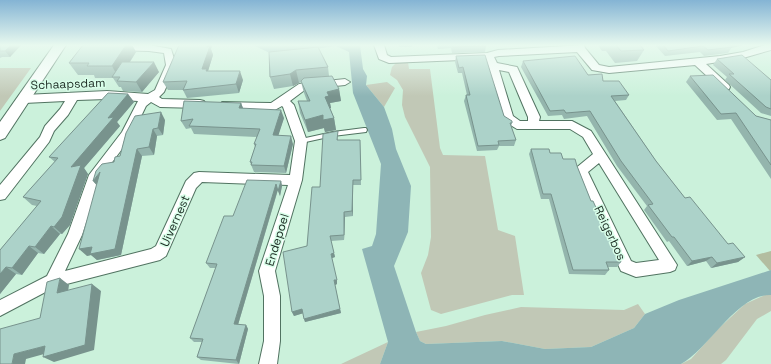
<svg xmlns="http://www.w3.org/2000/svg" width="771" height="364" viewBox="0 0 771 364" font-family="'Space Grotesk',sans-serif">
<rect width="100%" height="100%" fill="#cbf1db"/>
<path fill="#c1c8b6" d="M408 62 409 69H430L440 148 443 155 485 156 498 230 515 236 524 295H512L441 314 431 310 421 273 428 255 431 237 430 167 405 117 402 105 403 90 397 80 390 75 392 67 396 63Z
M0 68H31L0 111Z
M387 82 395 88 384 107 366 85Z
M765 295H771V311L757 319 726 360 721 364H681L691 359 718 329 745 304Z
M638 304 645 314 634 328 591 347 545 349 502 341 426 344 420 341 416 332 446 326 485 315 521 307 624 310Z
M388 342 380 364H341Z"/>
<path fill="#b3bda0" d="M771 251V270L770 271 756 255Z"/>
<path fill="#8eb5b6" d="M253 45H360L363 69 367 76 366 85 384 107 392 129 396 149 411 186 408 232 394 266 416 332 420 341 426 344 502 341 545 349 591 347 634 328 645 314 679 300 771 270V295C737 294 709 349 681 364H380L388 342 362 249 372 246 376 234 381 164 353 93 349 52 336 46 274 55Z"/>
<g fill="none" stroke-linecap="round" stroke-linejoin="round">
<defs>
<path id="service" d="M364 128H366L367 130 366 132 333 136 301 143 298 141 301 139 333 132Z"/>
<path id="minor" d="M116 45H149L171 49 176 65 164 92 159 97 162 99 200 100 204 101 206 104 204 107 200 108 160 107 151 102 146 106 131 137 101 177 82 235 65 271 151 249 156 246 186 181 194 173 199 172 290 175 295 141 283 107 282 106 273 111 226 109 222 108 220 105 222 102 271 103 299 84 345 79 350 82 345 85 306 89 290 101 294 105 307 141 302 180 275 271 280 296V341L277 364H259L264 341V296L259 271 288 185 202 182 196 188 166 256 160 260 55 287 0 316V300L47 276 68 234 89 175 122 132 138 101 107 99 77 100 68 115 54 131 49 142 5 199 0 200V185L40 137 45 126 60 109 65 101 24 103 20 102 18 99 20 96 24 95 107 91 148 94 155 90 166 65 164 53 149 51 113 50 111 48Z
M374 45H384L387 55 391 57 487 53 498 50 584 45 585 48 599 65 609 67 720 56 743 52 765 45H771V50L743 58 706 64 729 85 730 87 729 89H721L695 65 609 73 592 70 577 52 499 56 494 57 497 63 517 67 540 117 539 121H572L591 131 677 265 675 270 670 272 636 277 621 271 575 171 576 168 593 154 583 137 570 129H517L504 121 485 59 389 63 379 59ZM499 70 509 72 528 117V121H520L513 116ZM599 163 659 260 636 263 631 261 588 172Z"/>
<path id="tertiary" d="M54 45H66L5 138 0 140V122Z"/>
</defs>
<use href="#service" stroke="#517361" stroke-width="2"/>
<use href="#minor" stroke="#517361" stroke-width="2"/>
<use href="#tertiary" stroke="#517361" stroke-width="2"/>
<use href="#service" fill="#fff" fill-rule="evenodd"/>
<use href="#minor" fill="#fff" fill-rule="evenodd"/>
<use href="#tertiary" fill="#fff" fill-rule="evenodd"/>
</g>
<path fill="#94b5ad" d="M0 45H21L10 57H2L0 58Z
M83 45H132L136 52 130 62 159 72 142 92 123 91 121 87H119L113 78H95L94 75H78L69 63Z
M212 45 211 49 213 55 208 71 243 80 239 93 187 98 183 90H168L163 82Z
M399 45H412V47H399Z
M437 45H486V46L485 52 452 53 451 48 438 49Z
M598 45H640L644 50 637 61 615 63 606 51H602Z
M655 45H744L732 47 728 53 704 56 700 52 665 56Z
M269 52 328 67 329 76 339 89 341 101 330 103 331 108H330L334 118 336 130 325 132 324 128 308 132 300 113 298 101H307L304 93 301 82 293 86 274 89 270 77Z
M456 56 504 116 512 123 511 126 516 140 514 146H499L497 150 477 151 464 101 466 95H467L462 73H458L455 62Z
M717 59 771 80V116L761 113 725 80 727 77 713 65Z
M523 61 588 75 603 81 629 95 626 100 615 101 656 161 685 198 728 244 745 257 738 262 711 268 706 261 687 266 669 241 667 242 644 210 647 206 617 166 587 116 564 119 562 115 548 116 521 67Z
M690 76 756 116 771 120V179L731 119 717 120 686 82Z
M128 94 134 102 117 122 120 126 84 168 88 174 70 225 62 234H60L44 254 38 253 22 275 16 274 0 294V250L37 206 32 205 23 197 55 162 49 157Z
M241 103 243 108 284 118 278 135 293 144 286 173 254 172 250 162 255 147 254 144 257 137 194 134 191 128 186 129 181 121Z
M165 120 163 135 157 136 154 155 142 156 121 255 97 260 91 255 87 256 97 185 93 181 120 156 126 133Z
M338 137V140H360L361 185H353V216L345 217 344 240 331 241 335 257 332 258 337 284 335 285 341 313 305 322 303 313 294 316 292 312 320 187Z
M531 149 550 153 563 159 577 166 591 201 621 262 617 267H608L609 270 605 275 569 274 549 199H541L529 154Z
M281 181 282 186 280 196 278 190 238 325H246L248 329 239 364 201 360 197 357 202 342H194L190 338 216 268H210L206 263 233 216Z"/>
<path fill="#78938d" d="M11 45H21L10 57 5 51Z
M126 45H132L136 52 120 77H118L112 66Z
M207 45H212L211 49 213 55 208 71 210 77 202 69Z
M726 45H744L731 48Z
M154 62 159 72 142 92 136 82Z
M296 70 299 83 293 86 290 74Z
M240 71 243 80 239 93 236 84Z
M339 89 341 101 330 103 331 108 326 109 325 97 327 92Z
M128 94 134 102 117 122 120 126 84 168 88 174 70 225 62 234 54 227 71 167 108 118Z
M241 103 244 111 239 108Z
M281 110 284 118 276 143 273 135Z
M161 112 165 120 163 135 158 128Z
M323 115 334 118 336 130 325 132 324 128 308 132 305 120Z
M153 129 157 136 154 155 149 147Z
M291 136 293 144 286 173 284 166Z
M137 149 142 156 121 255 97 260 91 255 87 256 79 249Z
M100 172 99 188 93 181Z
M353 180V216L352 211Z
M281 181 282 186 280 196 278 191Z
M276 184 278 189 237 328 234 324Z
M344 212 345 217 344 240Z
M51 226 60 234 44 254 35 247Z
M29 246 38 253 22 275 12 268Z
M334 253 335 257 332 258 331 254Z
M712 257 706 261 687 266 692 261Z
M745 257 738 262 711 268 717 263Z
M6 267 16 274 0 294V274Z
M60 278 69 285 67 299 57 293Z
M334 280H337V284L335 285Z
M92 284 101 291 94 350 54 362 43 357Z
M302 309 304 313 294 316 292 312Z
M340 309 341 313 305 322 304 319Z
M246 325 248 329 239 364 236 360Z
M45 346 55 351 26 359 25 364H12L14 354Z"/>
<path fill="#acd2c9" stroke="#78938d" d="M0 45H11L5 51H0Z
M83 45H126L112 66H87L89 63H69Z
M179 45H207V47L210 46 202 69H207L206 71H240L236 84 183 90 187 81 163 82Z
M453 45H486V46L453 47Z
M616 45H640L644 50 621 51Z
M663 45H730L732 47 708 50 703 46 668 51Z
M318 47 328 67 296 70 290 74 270 77 269 52Z
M485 55 504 116 512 121V123H510L516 140 498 141 499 145 478 146 466 95H470L463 67 459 68 456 56Z
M742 55 771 80V109L766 107 729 74H734L717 59Z
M575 56 588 75 602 74 603 81H619L629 95 611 96 656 161 685 198 690 197 728 244 733 243 745 257 717 263 712 257 692 261 674 237H672L648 205 653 204 621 161 590 111 566 113 564 110 550 111 523 61Z
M122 62H154L136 82 117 81 120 77H112Z
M713 75 756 116 771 120V165L736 113 721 114 690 76Z
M332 76 339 89 327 92 329 96 325 97 334 118 323 120V115L305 120 298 101H310L301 81 304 78Z
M108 93 128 94 108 118 114 117 71 167 81 165 62 217 54 227 51 226 35 247 29 246 12 268 6 267 0 274V250L41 201 23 197 58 158 49 157Z
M184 101 241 103 239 108 281 110 273 135 291 136 284 166 251 165 252 162H250L256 144H254L260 129 189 126 193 119 181 121Z
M161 112 158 128 153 129 149 147 137 149 115 249 90 254 92 247 79 249 100 172 93 181 96 171 102 164 114 162 115 157 120 156 126 133 135 116Z
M338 131 337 140H360L361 180H353L352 211 344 212V235L330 236 334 253 331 254 337 280H334L340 309 304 319 302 309 292 312 283 252 307 246 312 187H320L323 134Z
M531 149H549L550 153H561L563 159H575L577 166 591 201H593L621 262H606L609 270H573L551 194H543Z
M247 180 281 181 278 191 276 184 234 324 246 325 236 360 197 357 203 339 190 338 217 264 206 263 224 216H233Z
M60 278 57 293 92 284 85 345 43 357 45 346 14 354 12 364H0V329L40 318 47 282Z"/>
<linearGradient id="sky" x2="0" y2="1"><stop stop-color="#84b4d4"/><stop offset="0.47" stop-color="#e8f9ef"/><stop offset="1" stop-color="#e8f9ef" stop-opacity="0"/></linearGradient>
<rect width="771" height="96" fill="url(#sky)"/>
<g text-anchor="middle" stroke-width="3" stroke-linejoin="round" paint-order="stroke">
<g font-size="12" fill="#1c2b23" stroke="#d8fee9">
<text transform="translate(68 84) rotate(-2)" y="4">Schaapsdam</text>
<text transform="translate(175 221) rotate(-66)" y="4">Uivernest</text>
<text transform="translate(610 233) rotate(65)" y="4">Reigerbos</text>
<text transform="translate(277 240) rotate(-73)" y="4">Endepoel</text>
</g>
</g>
</svg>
